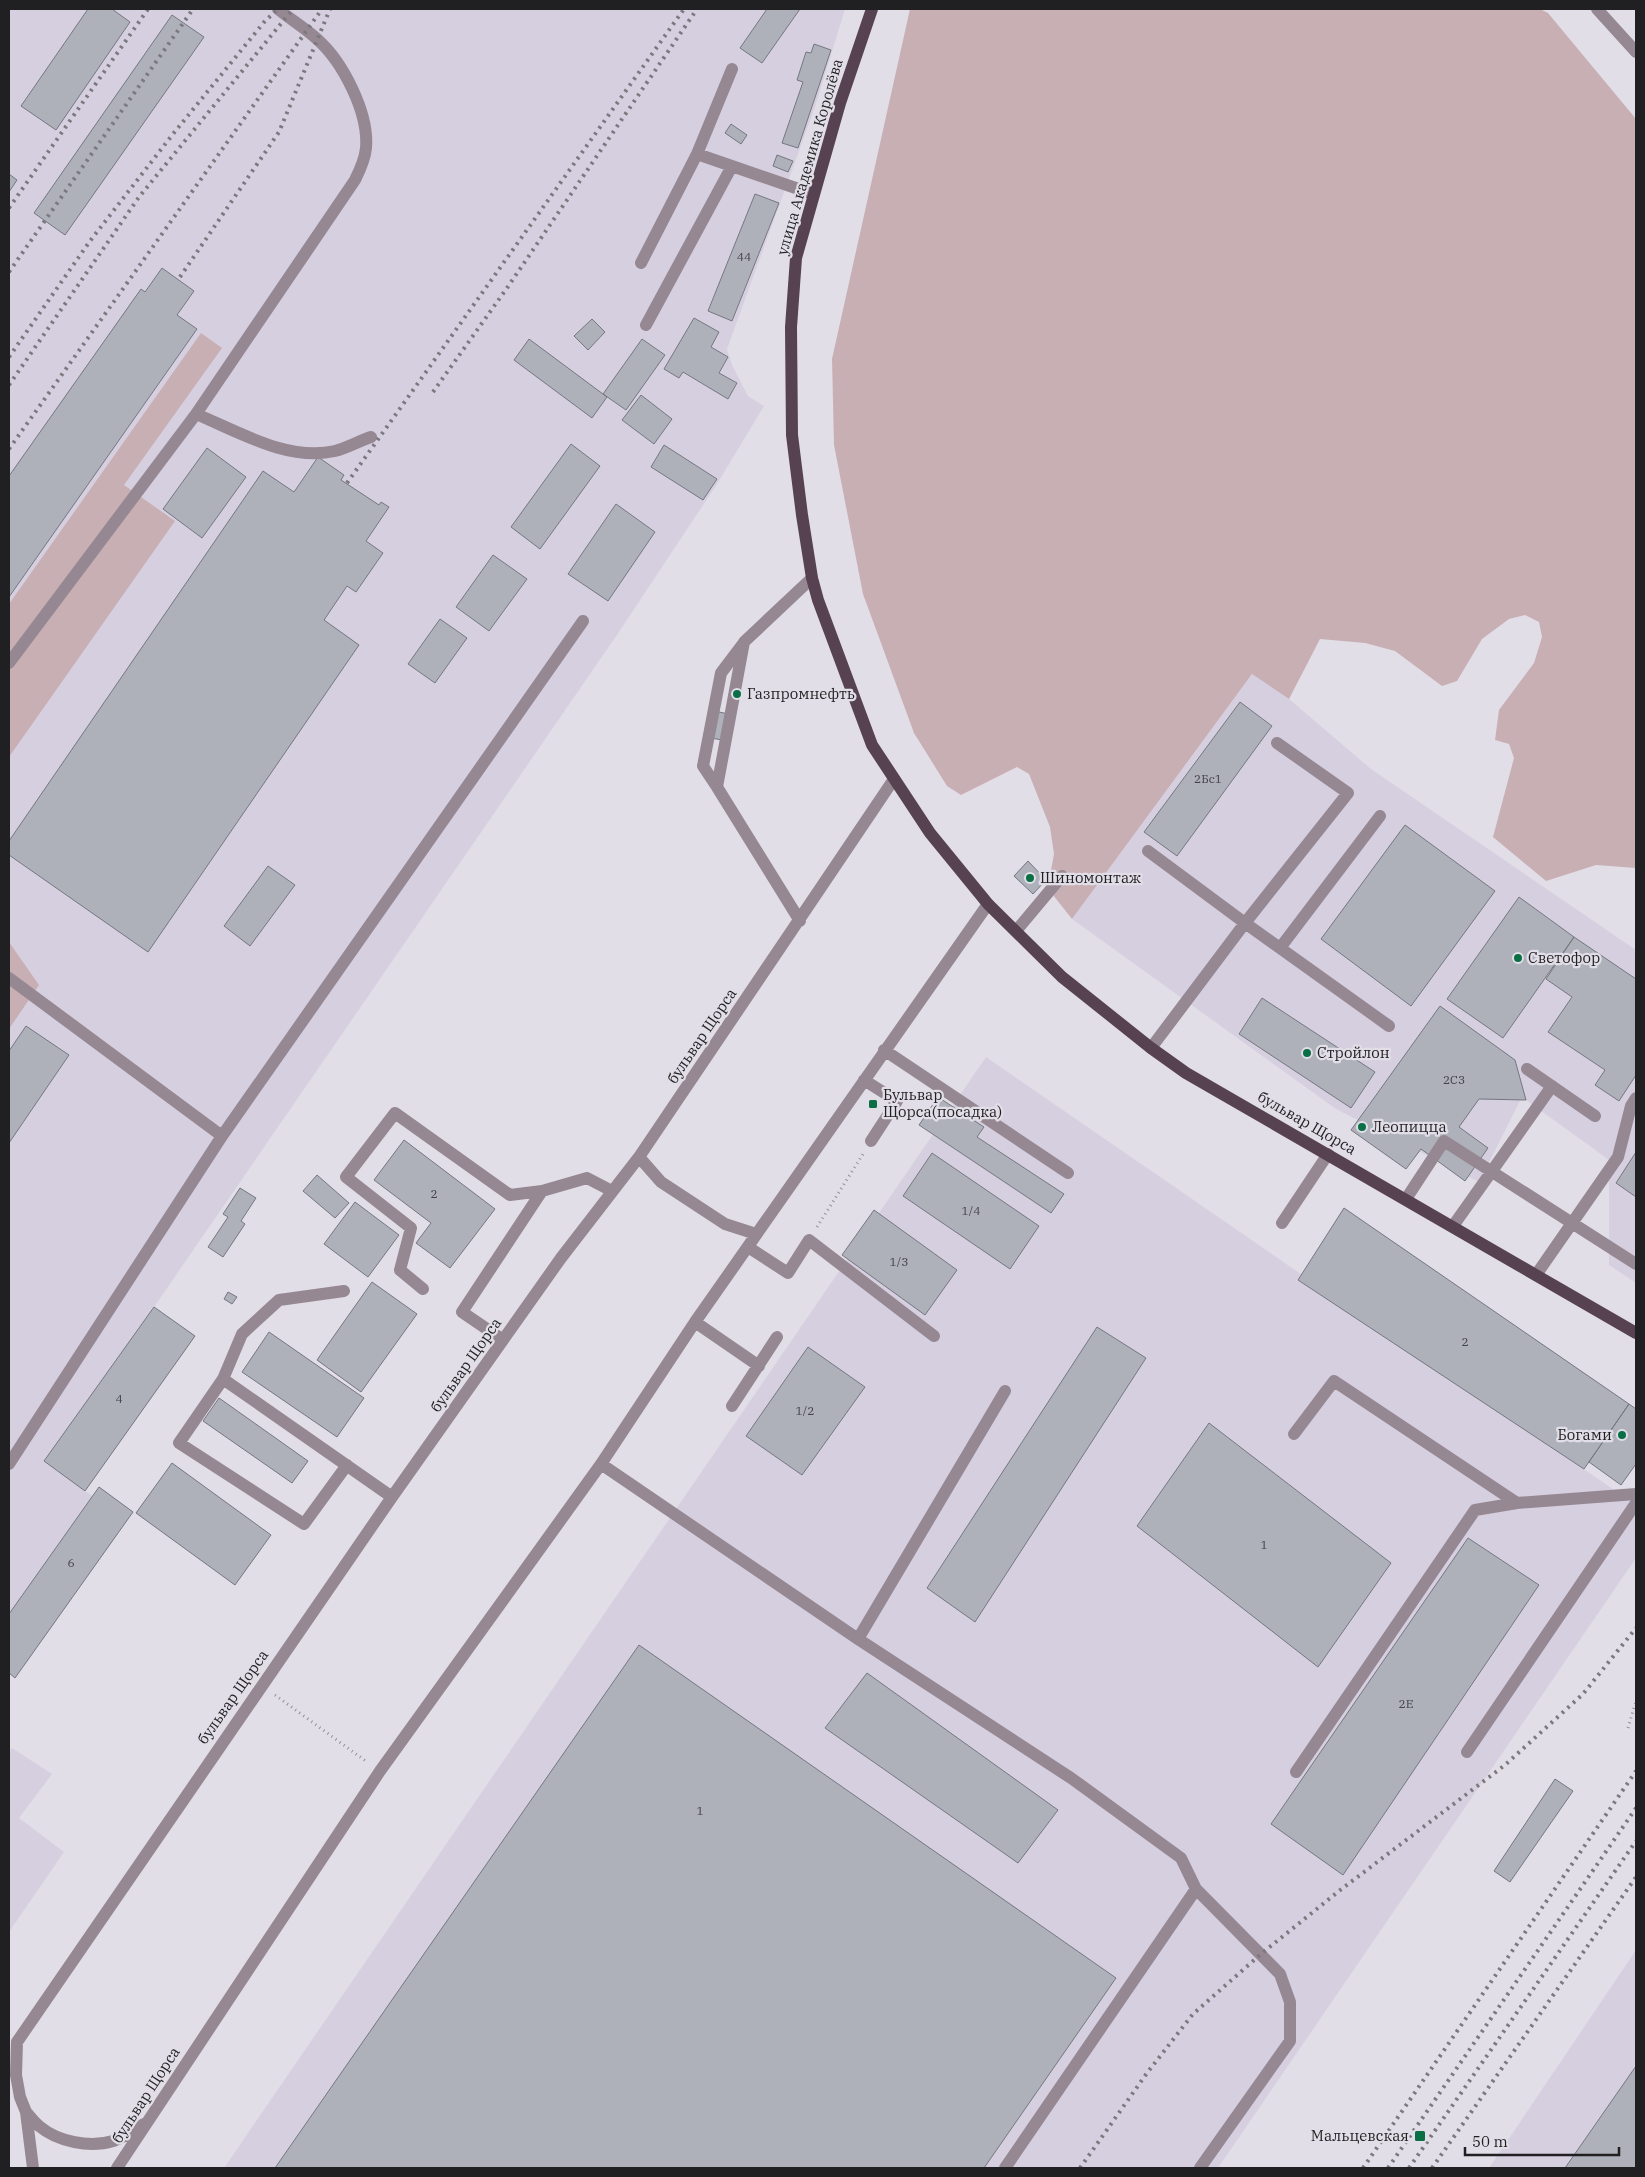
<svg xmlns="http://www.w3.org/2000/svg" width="1645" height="2177" viewBox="0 0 1645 2177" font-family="'IBM Plex Serif',serif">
<rect width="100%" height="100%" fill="#e2dee7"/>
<path fill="#d6cfe0" d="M9 9H845L815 107 727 349 732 365 748 396 764 406 717 484 619 632 154 1307 195 1336 85 1491 93 1496 99 1487 133 1512 15 1678 9 1673Z
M1252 674 1289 699 1371 769 1636 950V1283L1609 1265V1160L1522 1097 1479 1182 1336 1109 1072 919Z
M986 1057 1636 1505V1558L1218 2168H224Z
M12 1748 52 1774 19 1818 64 1852 9 1932V1752Z
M1636 1950V2168H1489Z"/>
<path fill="#c8afb4" d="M910 9H1540L1548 13 1636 119V868L1596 865 1546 881 1493 837 1514 758 1509 744 1495 740 1499 710 1534 663 1542 637 1539 622 1525 615 1509 619 1482 639 1457 681 1442 686 1395 651 1365 643 1320 639 1289 699 1252 674 1072 919 1053 895 1049 881 1054 854 1050 827 1029 774 1017 767 961 795 947 786 914 733 863 594 834 445 832 359Z
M201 333 222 348 124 485 175 521 9 757V604Z
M9 942 39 985 9 1029Z"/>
<path fill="#aeb0ba" stroke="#757780" d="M88 9H112L130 22 56 130 21 106Z
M767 9H800L762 63 740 48Z
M172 15 204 37 65 235 34 213Z
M814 44 831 50 798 148 782 143 803 82 797 80 806 52 811 53Z
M731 124 747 135 741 144 725 133Z
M777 155 793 161 788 172 773 166Z
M9 174 17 180 9 192Z
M755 194 779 203 732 321 708 311Z
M162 268 194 291 177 315 197 329 9 597V476L141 289 145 292Z
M694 318 719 332 711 347 728 357 719 373 737 383 728 399 683 372 679 378 664 369Z
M592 319 605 332 588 350 574 336Z
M529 339 607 397 592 418 514 360Z
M642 339 665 355 626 410 603 394Z
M641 395 672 419 654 444 622 420Z
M571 444 600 466 540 549 511 527Z
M664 445 717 479 703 500 651 467Z
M207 448 246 477 202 538 163 509Z
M318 457 344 475 341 480 379 505 381 502 389 507 366 541 383 553 356 592 347 586 324 620 359 645 148 952 9 855V841L263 471 294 492Z
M616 504 655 532 608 601 568 574Z
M493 555 527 579 489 631 456 607Z
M440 619 467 638 435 683 408 664Z
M1240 702 1272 726 1177 856 1144 832Z
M710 710 733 715 728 741 705 737Z
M1405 825 1495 891 1411 1006 1321 939Z
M1028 861 1046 880 1033 894 1014 876Z
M268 866 295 885 250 946 224 926Z
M1519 897 1574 937 1503 1038 1447 999Z
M1574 937 1636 979V1075L1619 1101 1595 1085 1605 1070 1548 1032 1572 997 1546 979Z
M1262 998 1375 1072 1351 1108 1239 1034Z
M1440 1006 1515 1060 1526 1100 1479 1099 1459 1127 1488 1148 1465 1181 1421 1149 1406 1169 1351 1130Z
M26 1026 69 1055 9 1143V1051Z
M938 1097 984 1127 977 1137 1064 1194 1051 1213 919 1125Z
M404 1140 495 1209 450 1268 416 1243 431 1223 374 1180Z
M1636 1152V1197L1616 1183Z
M932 1153 1039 1226 1010 1269 903 1196Z
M317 1175 349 1203 335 1218 303 1191Z
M240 1188 256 1198 241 1221 245 1224 223 1257 208 1247 228 1217 223 1214Z
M355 1202 399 1235 368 1277 324 1244Z
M1344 1208 1629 1404 1584 1469 1298 1280Z
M874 1210 957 1270 925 1315 842 1255Z
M372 1282 417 1314 361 1392 317 1360Z
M228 1292 237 1297 232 1304 224 1299Z
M154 1307 195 1336 85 1491 44 1461Z
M1097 1327 1146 1358 975 1622 927 1588Z
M269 1332 364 1398 337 1437 242 1372Z
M808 1347 865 1387 802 1475 746 1436Z
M219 1398 308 1461 292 1483 203 1421Z
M1629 1404 1636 1409V1464L1621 1485 1589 1462Z
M1209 1423 1391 1563 1318 1667 1137 1526Z
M172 1463 271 1535 235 1585 136 1513Z
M99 1487 133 1512 15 1678 9 1673V1614Z
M1468 1538 1539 1585 1343 1875 1271 1824Z
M639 1645 1116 1978 984 2168H275Z
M867 1673 1058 1810 1018 1863 825 1728Z
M1555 1779 1573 1791 1510 1882 1494 1871Z
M1636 2066V2168H1565Z"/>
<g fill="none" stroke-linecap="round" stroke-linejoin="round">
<path stroke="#939097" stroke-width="3" stroke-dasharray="1 4" stroke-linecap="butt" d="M817 1227 863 1154
M275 1695 367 1762
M1628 1728 1636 1701"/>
<path stroke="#958892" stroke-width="12" d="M1597 9 1636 52
M697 154 732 69
M641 263 697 154 813 194
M646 325 732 166
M196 414C237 431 288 462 335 451 347 448 359 441 371 437
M9 663 196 414 355 180C360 170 365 159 366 148 369 113 343 62 317 39 305 28 290 19 278 9
M717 787 703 766 721 673 743 644
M1148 851 1245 923 1389 1026
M800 921 717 787 744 642 812 578
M1016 931 1062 876
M1280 948 1380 816
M9 978 222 1136
M1151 1048 1245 923 1348 793 1277 743
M884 1050 1068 1173
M1527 1069 1595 1116
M864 1080 897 1101 871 1141
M639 1157 661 1182 725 1224 756 1234
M1406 1199 1444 1141 1636 1264
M1282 1223 1328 1154
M1453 1226 1552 1086
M748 1247 788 1273 809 1240 934 1336
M1536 1275 1618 1157 1631 1106 1636 1098
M423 1289 400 1270 411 1228 346 1177 395 1113 510 1195 542 1191 587 1178 612 1191
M344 1291 279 1300 242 1334 223 1379 179 1443 304 1524 347 1465
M695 1322 759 1366
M503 1340 462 1312 542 1191
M223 1379 392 1497
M732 1406 777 1337
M1294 1434 1334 1381 1517 1503
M9 1464 222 1136 583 621
M601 1464 858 1639 1071 1778 1181 1858 1196 1889 1005 2168
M858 1639 1005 1391
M1467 1752 1636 1503
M1296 1772 1475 1510 1517 1503 1636 1494
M1196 1889 1280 1974 1290 2002V2041L1200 2168
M26 2112C30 2116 34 2122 39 2126 58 2142 90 2148 113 2141 124 2137 134 2131 144 2124
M33 2168 26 2112 20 2097 16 2075 17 2042 392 1497 561 1258 639 1157 894 779
M117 2168 380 1771 601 1464 695 1322 988 904"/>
<path stroke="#574252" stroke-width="12" d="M872 9 840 103 796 258 791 327 792 435 802 515 812 578 818 600 872 745 930 833 988 904 1062 977 1151 1048 1186 1073 1636 1333"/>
<path stroke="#7b787e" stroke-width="4" stroke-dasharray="2.5 5" stroke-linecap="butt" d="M9 208 148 9
M9 272 193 9
M180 277 279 132 330 9
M9 357 90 241 173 134 265 21 278 9
M9 385 139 197 293 9
M433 392 507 288 697 9
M9 449 322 9
M347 483 684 9
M1080 2168 1147 2073 1193 2014 1261 1954 1339 1891 1505 1765 1583 1694 1636 1628
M1363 2168 1636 1771
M1388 2168 1636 1808
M1409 2168 1636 1841
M1432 2168 1636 1877"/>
</g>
<g fill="#0a6f45" stroke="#e2dee7" stroke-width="2">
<circle cx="737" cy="694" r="5"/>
<circle cx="1030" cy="878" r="5"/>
<circle cx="1518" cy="958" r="5"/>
<circle cx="1307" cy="1053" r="5"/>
<rect x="868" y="1099" width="10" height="10" rx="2.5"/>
<circle cx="1362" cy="1127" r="5"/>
<circle cx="1622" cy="1435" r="5"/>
<rect x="1414" y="2130" width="12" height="12" rx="2.5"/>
</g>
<g text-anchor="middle" stroke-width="4.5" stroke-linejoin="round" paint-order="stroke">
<g font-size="12" fill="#444348">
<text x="744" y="261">44</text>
<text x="1208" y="783">2Бс1</text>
<text x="1454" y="1084">2С3</text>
<text x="434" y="1198">2</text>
<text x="971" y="1215">1/4</text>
<text x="899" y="1266">1/3</text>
<text x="1465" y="1346">2</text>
<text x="119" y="1403">4</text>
<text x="805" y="1415">1/2</text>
<text x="1264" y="1549">1</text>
<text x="71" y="1567">6</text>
<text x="1406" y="1708">2Е</text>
<text x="700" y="1815">1</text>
</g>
<g font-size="15" fill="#201f22" stroke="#e2dee7">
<text transform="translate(810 157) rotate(-74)" y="5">улица Академика Королёва</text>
<text transform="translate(702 1036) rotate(-56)" y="5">бульвар Щорса</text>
<text transform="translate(1307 1123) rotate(30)" y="5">бульвар Щорса</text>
<text transform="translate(466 1365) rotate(-55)" y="5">бульвар Щорса</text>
<text transform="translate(233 1697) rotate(-55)" y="5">бульвар Щорса</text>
<text transform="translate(146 2095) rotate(-57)" y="5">бульвар Щорса</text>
</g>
<g font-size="15" fill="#201f22" stroke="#e2dee7" text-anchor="start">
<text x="747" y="699">Газпромнефть</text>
<text x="1040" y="883">Шиномонтаж</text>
<text x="1528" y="963">Светофор</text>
<text x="1317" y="1058">Стройлон</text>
<text x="883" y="1100">Бульвар<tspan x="883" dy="17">Щорса(посадка)</tspan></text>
<text x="1372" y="1132">Леопицца</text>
<text x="1612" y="1440" text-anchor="end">Богами</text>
<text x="1409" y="2141" text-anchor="end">Мальцевская</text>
</g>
</g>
<rect width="1645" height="2177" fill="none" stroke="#201f22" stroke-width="20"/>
<path d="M1465 2147v8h154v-8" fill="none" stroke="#201f22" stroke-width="2.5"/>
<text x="1472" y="2147" font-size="15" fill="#201f22" stroke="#e2dee7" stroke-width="4" paint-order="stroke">50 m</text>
</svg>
